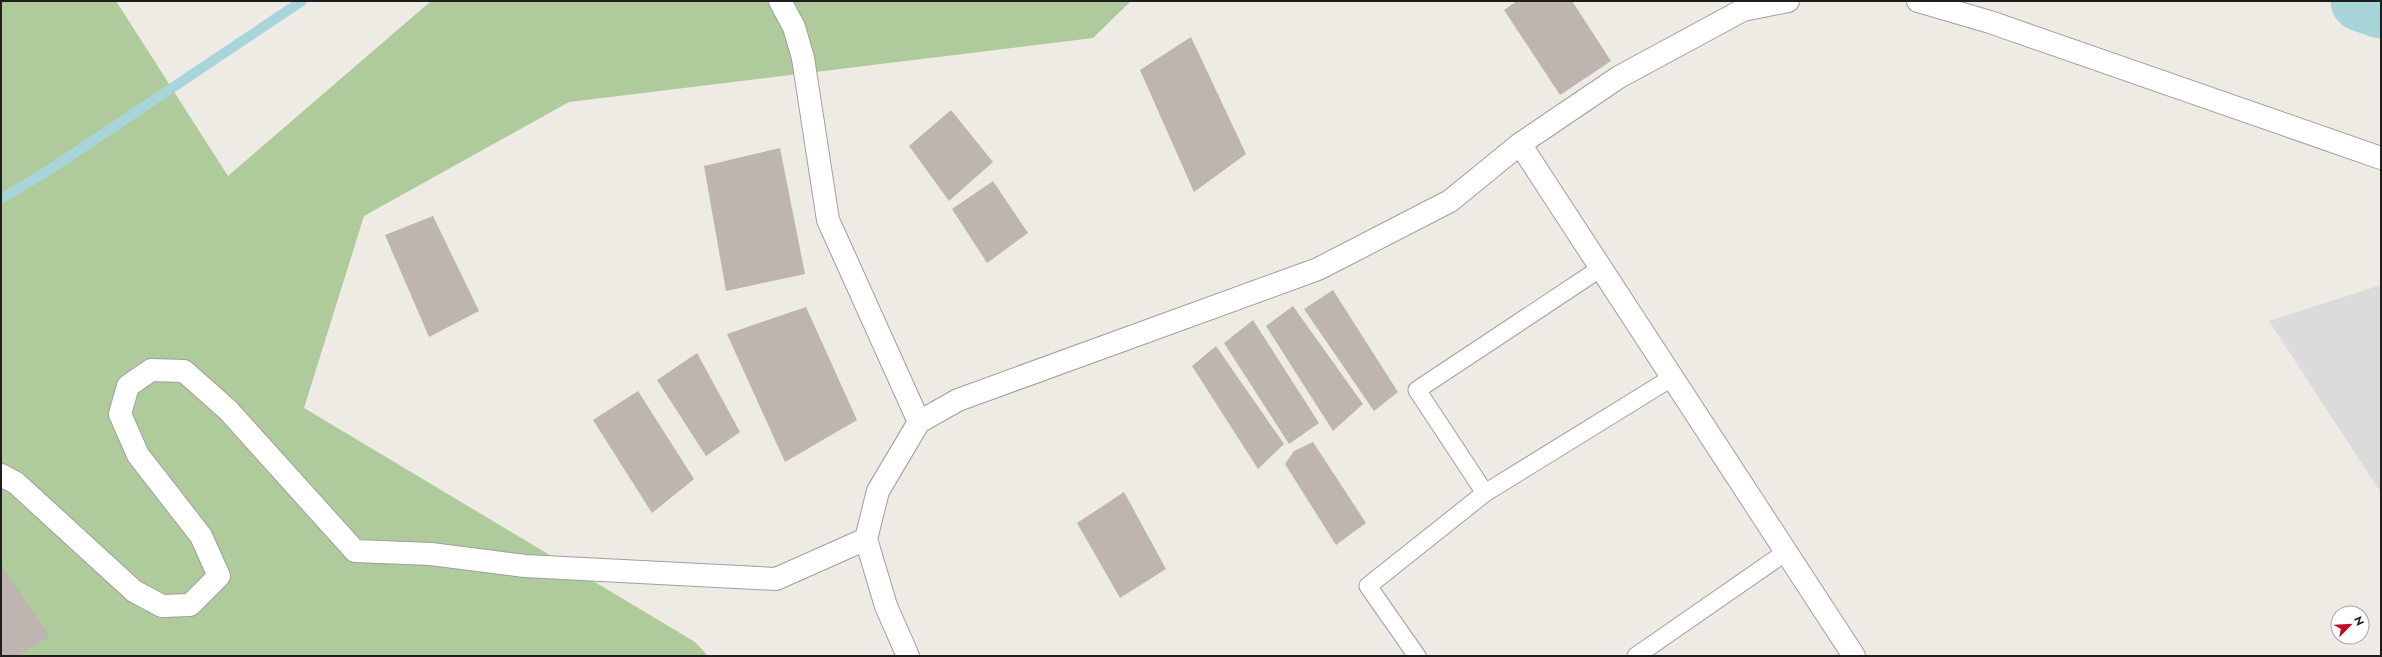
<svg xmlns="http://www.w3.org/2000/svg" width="2382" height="657" viewBox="0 0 2382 657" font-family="Jost,sans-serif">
<rect width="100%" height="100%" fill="#eeeae4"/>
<path fill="#dcdbdb" d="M2381 285V493L2269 321Z"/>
<path fill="#b0cb9b" d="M1 1H116L228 176 431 1H1131L1093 38 569 102 364 216 304 408 695 642 708 656H1Z"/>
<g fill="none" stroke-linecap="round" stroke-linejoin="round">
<path stroke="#a7d5d9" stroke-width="10" d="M1 199 49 170 302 1"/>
<path stroke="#a7d5d9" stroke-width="61" d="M2361 1 2381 8"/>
</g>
<path fill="#beb5b1" d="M1517 1H1572L1611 61 1560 95 1504 10Z
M1191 37 1246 154 1194 192 1140 70Z
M951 110 993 162 949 201 909 146Z
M780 148 805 274 726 291 704 166Z
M993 181 1028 233 987 263 952 209Z
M433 216 479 311 429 337 385 235Z
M1333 290 1398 392 1374 411 1304 309Z
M1293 306 1363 404 1333 431 1266 326Z
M806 307 857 420 785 462 727 334Z
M1253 320 1319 423 1289 444 1224 343Z
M1216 346 1284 444 1258 469 1192 366Z
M697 353 740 432 706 456 657 380Z
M638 391 694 479 652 513 593 420Z
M1313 442 1366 523 1336 545 1285 464 1294 451Z
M1124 492 1166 569 1120 598 1077 523Z
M1 565 50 636 17 656H1Z"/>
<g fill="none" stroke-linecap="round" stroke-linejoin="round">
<defs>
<path id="service" d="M1485 493 1673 377
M1417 656 1368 586 1485 493 1417 390 1601 268
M1636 656 1786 552"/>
<path id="minor" d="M780 1 794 27 803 58 828 220 919 422
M1918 1 1990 22 2381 158
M1520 144 1854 656
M1 475 16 483 134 591 162 606 190 605 219 576 201 536 138 455 120 414 128 386 151 370 184 371 228 410 355 551 431 554 525 566 776 579 866 539
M908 656 886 606 866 539 878 491 919 422 958 400 1318 269 1450 201 1520 144 1619 77 1743 10 1788 1"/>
</defs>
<use href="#service" stroke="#9f9f9f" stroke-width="19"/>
<use href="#minor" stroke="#9f9f9f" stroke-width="24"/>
<use href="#service" stroke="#fff" stroke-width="17"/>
<use href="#minor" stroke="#fff" stroke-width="22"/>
</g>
<rect width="2382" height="657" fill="none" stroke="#1e1e1e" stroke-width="4"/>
<g transform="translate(2350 625) rotate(66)"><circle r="19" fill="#ffffff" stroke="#a5a5a5"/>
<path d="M0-3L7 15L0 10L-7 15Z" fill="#c00c24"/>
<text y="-6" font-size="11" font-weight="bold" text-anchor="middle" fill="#1e1e1e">N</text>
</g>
</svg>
